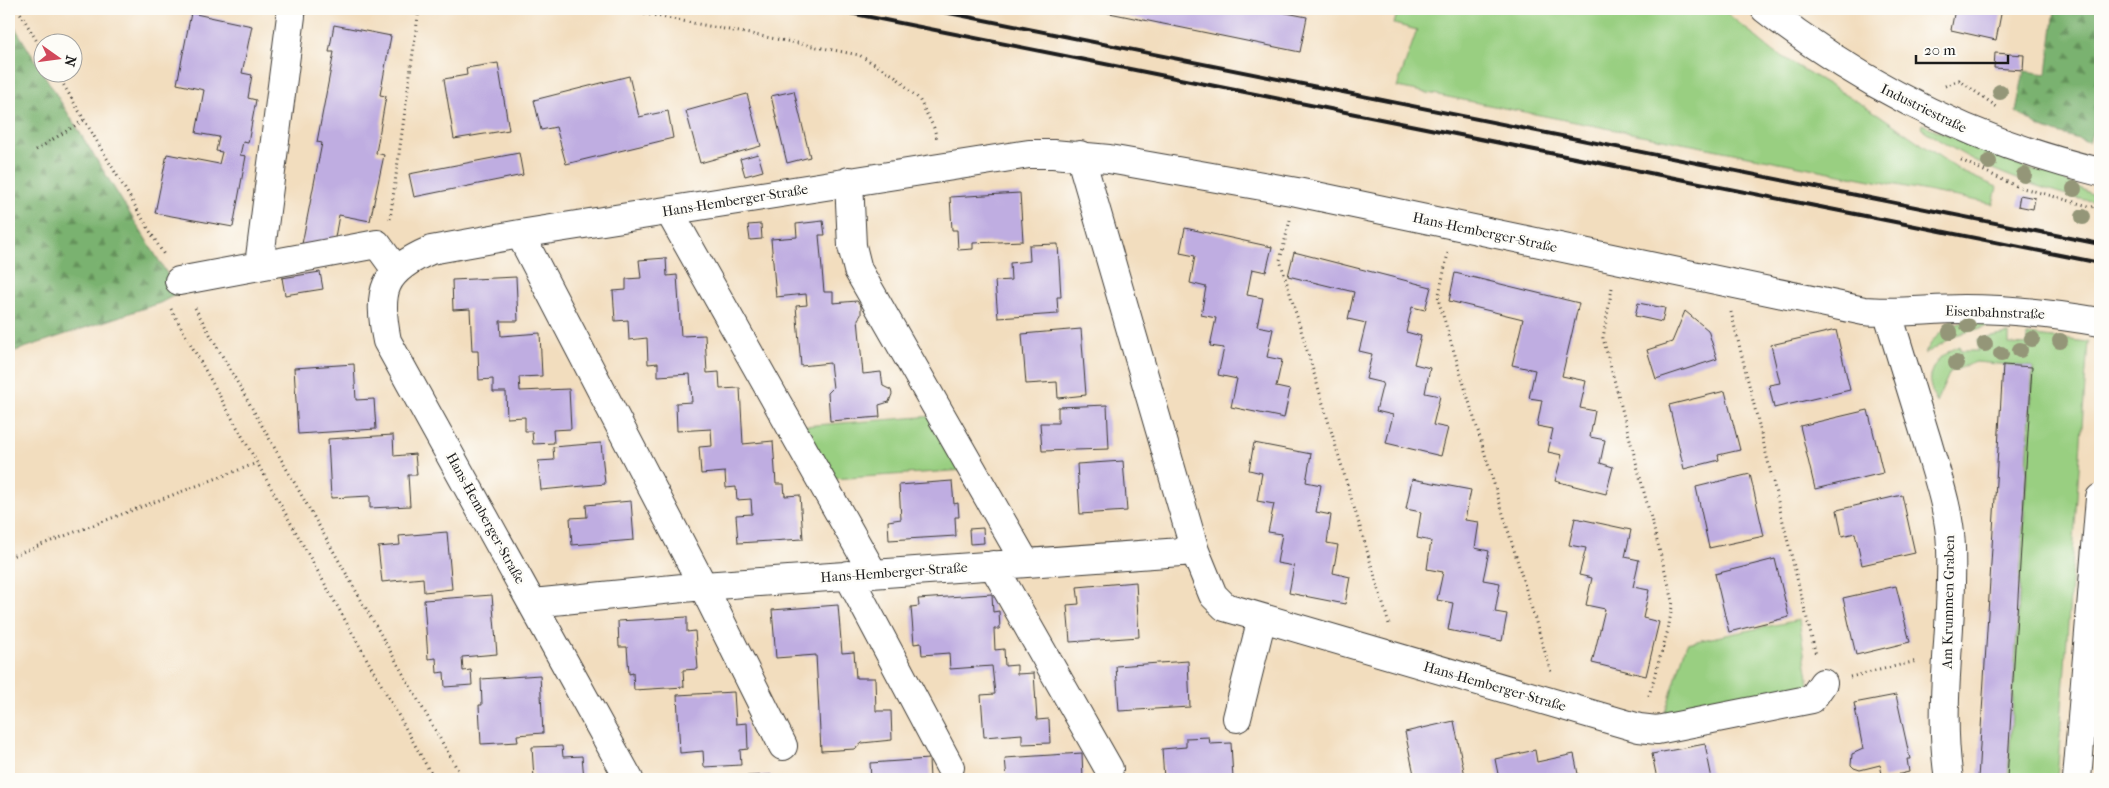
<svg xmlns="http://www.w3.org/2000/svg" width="2109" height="788" viewBox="0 0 2109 788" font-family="'IM FELL French Canon',serif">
<defs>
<pattern id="forest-firs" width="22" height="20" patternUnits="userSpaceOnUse" patternTransform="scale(1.25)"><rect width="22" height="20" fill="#7ab26f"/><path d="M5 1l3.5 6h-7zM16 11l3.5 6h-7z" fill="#63905a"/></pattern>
</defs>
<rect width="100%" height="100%" fill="#fdfcf7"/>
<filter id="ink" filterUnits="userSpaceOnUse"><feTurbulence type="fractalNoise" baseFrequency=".02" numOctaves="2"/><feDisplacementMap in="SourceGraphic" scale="10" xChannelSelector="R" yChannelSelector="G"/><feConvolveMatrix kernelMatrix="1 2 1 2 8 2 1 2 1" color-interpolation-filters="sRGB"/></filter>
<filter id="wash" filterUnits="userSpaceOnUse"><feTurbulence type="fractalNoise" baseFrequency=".0096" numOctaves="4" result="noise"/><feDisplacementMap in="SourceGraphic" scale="20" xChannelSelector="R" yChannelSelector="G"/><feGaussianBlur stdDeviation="1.12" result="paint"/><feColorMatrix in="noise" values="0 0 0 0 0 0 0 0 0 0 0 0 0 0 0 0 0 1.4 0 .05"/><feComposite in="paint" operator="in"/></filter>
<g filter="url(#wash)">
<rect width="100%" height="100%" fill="#f2ddbe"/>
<path fill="#99cf81" stroke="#5a764e" d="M1398 9H1722L1774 52 1878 114 1962 172 1997 187 1993 204 1397 87 1417 30 1394 24Z
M1922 124 2025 168 2055 176 2100 198V200C2088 203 2075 197 2063 194 2008 178 1968 161 1921 128Z
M1972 319 1999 323 1956 335 1925 354C1936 331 1948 327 1972 319Z
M2009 334V344L2027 345V335L2088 342 2057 779H2008L2033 367 1976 362 1950 372 1936 403C1934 396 1928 383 1930 376 1933 361 1947 351 1960 346V351H1978V339Z
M934 416 966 470 833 479 803 426Z
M1799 620 1810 691 1663 719 1687 643Z"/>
<path fill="url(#forest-firs)" stroke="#4b6746" d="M2055 9H2100V111L2089 142 2041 128 2016 111 2024 71 2047 74Z
M9 18 179 293 160 303 9 353Z"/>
<g id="blocks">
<path fill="#bfade1" d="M1090 9H1277L1276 11 1307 17 1300 52Z
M1955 9H2002L1996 40 1951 30Z
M191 13 252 26 242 73 252 75 248 98 256 100 248 143 243 142 240 155 246 156 233 227 155 213 167 154 219 164 222 152 216 151 219 137 196 133 204 90 177 84Z
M334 25 391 36 380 95 386 96 376 153 384 155 370 221 339 215 334 243 301 249 322 143 317 142 334 52H329Z
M1995 53 2024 55 2023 70 1994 68Z
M498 63 509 130 454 139 444 79 467 75 466 68Z
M629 76 639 117 668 111 673 138 566 164 556 127 541 130 534 100Z
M794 91 810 157 787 163 771 96Z
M747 94 761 146 700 163 686 111Z
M519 153 523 175 414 197 409 174Z
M758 154 763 171 745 176 740 159Z
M1020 193 1023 241 973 243V249L958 250 957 230H952L950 197Z
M2020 195 2035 198 2033 209 2018 206Z
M823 221 825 235H819L824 292H833V303L857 301 861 306V315L858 319 863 374 881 372 883 386 891 390 892 394 889 402 879 405 880 417 830 421 828 393 833 388 830 363 801 366 796 306 807 305 806 294 776 297 771 239 797 237 796 224Z
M761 224 762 239 750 240 748 225Z
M1185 228 1272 247 1266 272 1252 269 1247 295 1263 298 1257 326 1273 329 1267 357 1282 360 1276 387 1290 390 1284 418 1231 407 1237 379 1218 375 1224 348 1210 346 1216 318 1201 315 1206 287 1190 283 1195 256 1180 253Z
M1058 244 1061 297H1057L1058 314 998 318 995 281 1011 280 1010 263 1030 261 1029 245Z
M1294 252 1431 287 1425 310 1412 307 1406 332 1421 336 1414 364 1430 368 1425 393 1440 396 1433 425 1448 428 1441 456 1386 443 1393 415 1376 411 1383 383 1366 379 1372 354 1359 351 1366 323 1348 319 1354 292 1288 276Z
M666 258 667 276 677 275 681 336 705 335 707 373 719 372 720 389 740 388 743 444 773 441 776 484H784L785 496 800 495 803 539 738 543 736 515 752 514 751 499 737 500 736 487 726 488 725 472 701 474 699 447 712 446 711 429 677 431 676 403 692 402 690 374 658 376V363L648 364 647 338 629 340 628 320 615 321 613 291 626 290V279L641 278 639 260Z
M320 272 323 289 285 295 282 278Z
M1455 273 1579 303 1562 376 1586 381 1580 408 1595 411 1590 437 1605 440 1600 463 1613 467 1606 494 1555 481 1562 455 1548 452 1553 429 1537 426 1542 400 1529 398 1535 370 1512 365 1523 319 1449 301Z
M516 277 518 321H500L501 336 540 333 542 376 519 377 520 391 569 389 571 429 553 430 554 443 533 444 532 431H525V417L507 418 506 392H493V379L479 380 478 351H472L470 309 453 310 452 280Z
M1638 303 1665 308 1662 322 1635 316Z
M1685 311 1708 330 1717 359 1656 379 1647 350 1672 342Z
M1081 329 1086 395 1058 398 1057 382 1026 384 1022 334Z
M1836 330 1850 390 1774 408 1769 385 1780 383 1771 345Z
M354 364 356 400 374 399 376 429 298 434 294 368Z
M2003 365 2032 367 2007 779H1978Z
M1725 391 1740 450 1718 455 1719 460 1684 469 1669 405Z
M1107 405 1109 449 1042 451 1040 423H1058V407Z
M1868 410 1883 473 1815 489 1800 426Z
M393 435 394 456 415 454 417 475H408L410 506 370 508V496L331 498 328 439Z
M601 443 605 484 541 490 538 461 554 460 553 447Z
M1254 443 1311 454 1306 482 1321 485 1316 512 1331 515 1327 543 1338 545 1333 573 1350 577 1345 604 1289 593 1294 566 1277 563 1282 534 1268 532 1274 504 1257 501 1262 473 1249 470Z
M1123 461 1127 511 1080 514 1077 464Z
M1750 474 1764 536 1709 548 1696 487Z
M1412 479 1471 490 1465 520 1479 522 1475 548 1489 551 1483 580 1500 583 1495 612 1507 614 1502 641 1448 630 1453 603 1437 600 1443 572 1427 569 1431 541 1417 538 1421 512 1406 509Z
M952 481 954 504 958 503 959 517H955L956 536 889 540 888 521 901 519 899 485Z
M1902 495 1915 553 1862 565 1855 533 1842 536 1837 510Z
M631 501 634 540 572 545 570 518 587 517 586 505Z
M1575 518 1631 530 1625 557 1639 560 1633 587 1649 590 1643 618 1659 622 1646 676 1592 663 1605 609 1586 605 1592 578 1579 575 1586 548 1569 545Z
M983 528 984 543 970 544 969 529Z
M447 532 452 589 424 592 423 578 382 582 378 547 400 545 399 536Z
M1775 559 1789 617 1729 632 1715 574Z
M1136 582 1139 637 1070 642 1067 605 1079 604 1077 587Z
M1896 586 1910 642 1856 655 1843 598Z
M992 594 993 612 999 611 1000 629H994L995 650 1004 649 1005 666 1017 665V674L1034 673 1037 720 1049 719 1050 743 1022 744V734L984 737 981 695 995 694 992 666 950 669 949 653 922 655 921 643 914 644 911 607 919 606 918 599Z
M492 595 497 654 462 657 463 671 471 670 472 685 445 687 444 672 437 673 436 658 428 659 424 600Z
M838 605 842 653 854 652 856 678H875L876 711H891L892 740 862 743 855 749 821 751 816 655 776 658 772 610Z
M687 617V632L695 631 698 669 683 670 684 687 634 690 633 673 629 674 627 647H619L618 621Z
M1188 661 1190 707 1119 711 1116 666Z
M540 675 543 733 517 735 518 742 481 744 479 705H482L481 679Z
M734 692 736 724 747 723 748 749 740 750 741 765 704 767 703 751 680 753 677 695Z
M1896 695 1910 759H1907L1909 772 1883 778 1880 765 1860 770 1854 768 1851 765 1852 754 1863 749 1854 703Z
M1454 721 1465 776 1448 779H1415L1405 732Z
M1209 737 1210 744 1231 743 1233 779H1164L1162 749 1186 747V738Z
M1705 744 1712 779H1657L1652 754Z
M562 746 563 757 582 756 584 779H534L532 747Z
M1535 750 1537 762 1574 754 1579 779H1540V776L1525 779H1499L1495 759Z
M1082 753 1083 779H1007L1005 758Z
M929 759 930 779H871L870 763Z
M771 775 772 779H709V778Z"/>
</g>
</g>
<g filter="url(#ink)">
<use href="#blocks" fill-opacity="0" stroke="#3c3934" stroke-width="1"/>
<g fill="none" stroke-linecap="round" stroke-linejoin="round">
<defs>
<path id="minor" d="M1765 9C1865 87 1977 143 2100 172
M1080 155 1195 551 1213 595 1225 607 1639 728 1657 730 1812 699 1823 683
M849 181 852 246 858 270 1025 562
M669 211 873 573
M520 234 703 586 783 746
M259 265 291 16
M179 281 377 244 396 270
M1888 314C1901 356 1914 398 1927 441 1937 476 1950 511 1951 548 1954 625 1937 703 1949 779
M993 565 1109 769
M848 575 950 767
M533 603 703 586 1195 551
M1237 718 1262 618
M629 779 387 341C377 291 382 271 431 250L520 234 1029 154H1053L1109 159 1297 192 1864 311C1897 314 1930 309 1963 309 2009 309 2055 314 2100 322"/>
<path id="major" d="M2077 779 2100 498"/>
</defs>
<use href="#minor" stroke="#3c3934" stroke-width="30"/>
<use href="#major" stroke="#3c3934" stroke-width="30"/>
<path stroke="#3c3934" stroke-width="3" stroke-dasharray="1 4" stroke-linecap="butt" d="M18 9 42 50
M620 9 859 55 895 76 919 99 934 128 937 139
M56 72 164 255
M1945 86 1959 80 1997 107
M36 150 84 120
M1961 160 2016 186 2092 207 2100 204
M390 219 419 9
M1290 220 1280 260 1389 624
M1448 253 1438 299 1551 672
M1612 288 1603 338 1673 601 1668 630 1648 699
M195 308 463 779
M171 309 434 779
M1731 312 1816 655
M9 557 257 463
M1850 677 1917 661"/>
<use href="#minor" stroke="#fff" stroke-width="28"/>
<use href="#major" stroke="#fff" stroke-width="28"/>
<path stroke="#1c1c1c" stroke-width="4" d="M830 9 2100 263
M929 9 2100 244"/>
</g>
<g fill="#949678">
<circle cx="2000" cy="92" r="8"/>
<circle cx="1989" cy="162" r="8"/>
<circle cx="2024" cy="175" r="8"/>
<circle cx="2074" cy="189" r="8"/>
<circle cx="2083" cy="217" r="8"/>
<circle cx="1968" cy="326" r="8"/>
<circle cx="1950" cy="332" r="8"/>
<circle cx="2032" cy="339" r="8"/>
<circle cx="2060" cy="341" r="8"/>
<circle cx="1985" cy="344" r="8"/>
<circle cx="2020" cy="350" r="8"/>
<circle cx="2001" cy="354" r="8"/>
<circle cx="1956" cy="363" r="8"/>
</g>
</g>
<g text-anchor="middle" stroke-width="5" stroke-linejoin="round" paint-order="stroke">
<g font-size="14" fill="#1c1c1c" stroke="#fdfcf7">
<text transform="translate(1924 108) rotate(26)" y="5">Industriestraße</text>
<text transform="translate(735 200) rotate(-9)" y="5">Hans-Hemberger-Straße</text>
<text transform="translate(1485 232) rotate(12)" y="5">Hans-Hemberger-Straße</text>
<text transform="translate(1995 312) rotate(2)" y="5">Eisenbahnstraße</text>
<text transform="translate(486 518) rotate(61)" y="5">Hans-Hemberger-Straße</text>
<text transform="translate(894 572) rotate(-4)" y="5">Hans-Hemberger-Straße</text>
<text transform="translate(1948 602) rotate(-89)" y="5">Am Krummen Graben</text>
<text transform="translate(1495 686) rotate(16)" y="5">Hans-Hemberger-Straße</text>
</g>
</g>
<rect width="2109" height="788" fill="none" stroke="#fdfcf7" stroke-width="30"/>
<g transform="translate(58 58) rotate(104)"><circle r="24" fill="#fdfcf7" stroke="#a3a29f"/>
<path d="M0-4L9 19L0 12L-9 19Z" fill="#d1495b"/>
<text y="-8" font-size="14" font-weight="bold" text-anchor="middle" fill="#1c1c1c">N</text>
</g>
<path d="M1916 55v8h92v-8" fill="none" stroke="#1c1c1c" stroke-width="2.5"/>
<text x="1924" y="55" font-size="15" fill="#1c1c1c" stroke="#fdfcf7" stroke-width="4" paint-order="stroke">20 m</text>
</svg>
